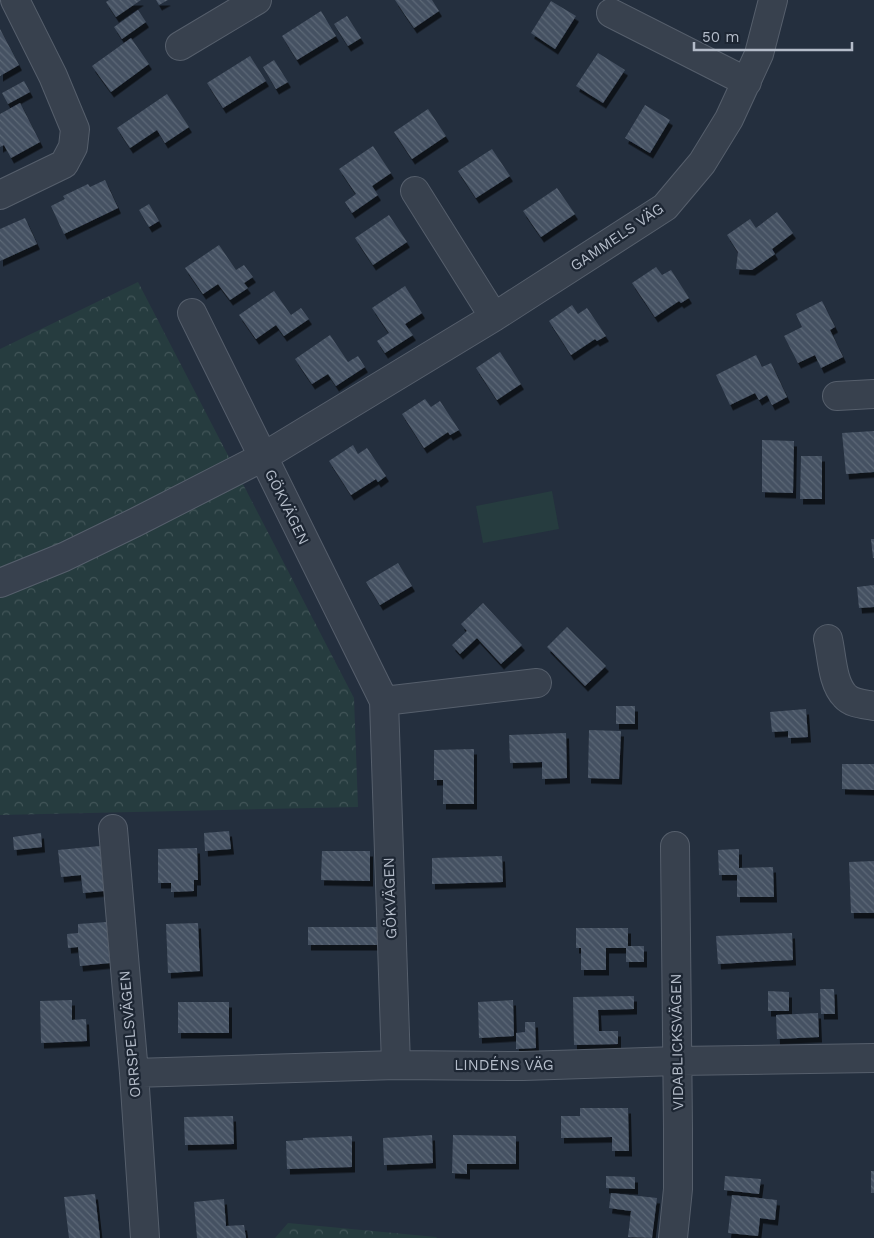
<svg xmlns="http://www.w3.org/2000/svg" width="874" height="1238" viewBox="0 0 874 1238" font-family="'Work Sans',sans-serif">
<defs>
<pattern id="park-crowns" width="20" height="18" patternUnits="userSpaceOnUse" patternTransform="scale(1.25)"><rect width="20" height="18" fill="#263c3f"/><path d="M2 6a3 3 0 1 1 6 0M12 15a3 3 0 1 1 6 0" fill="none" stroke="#435659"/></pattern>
<pattern id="building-back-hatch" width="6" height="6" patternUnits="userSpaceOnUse" patternTransform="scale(1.25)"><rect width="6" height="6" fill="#455162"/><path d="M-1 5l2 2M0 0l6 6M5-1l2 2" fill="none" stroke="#5d6877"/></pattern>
<filter id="shadow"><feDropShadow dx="3" dy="5.5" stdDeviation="0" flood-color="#0009"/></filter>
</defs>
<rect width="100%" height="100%" fill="#242f3e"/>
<path fill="#263c3f" d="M552 491 559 529 483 543 476 506Z"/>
<path fill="url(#park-crowns)" d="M138 282 354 698 358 807 0 815V349Z
M288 1223 436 1237 437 1238H275Z"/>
<path fill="url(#building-back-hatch)" filter="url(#shadow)" d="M109 0H141L116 17 106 2Z
M156 0H168L159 5Z
M395 0H432L439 11 414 28Z
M551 1 576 16 555 49 531 33Z
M138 10 146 22 122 39 114 27Z
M321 11 336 36 297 60 282 36Z
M347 16 361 38 348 46 334 24Z
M0 29 19 65 0 76Z
M131 38 149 64 111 92 92 66Z
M598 53 625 70 603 103 576 86Z
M250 56 266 81 223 108 207 83Z
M274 60 288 82 276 89 263 67Z
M24 81 30 92 8 104 2 93Z
M167 94 189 127 165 143 157 130 130 148 117 128Z
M20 103 40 142 11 158 4 145 0 147V114Z
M645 105 670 120 650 153 625 138Z
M428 109 446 136 412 159 394 132Z
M373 146 391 173 372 186 378 195 352 213 345 202 356 194 339 169Z
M492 149 510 176 476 198 458 171Z
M105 180 118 208 64 234 51 206 65 199 63 196 88 184 90 187Z
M557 188 575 214 541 237 523 211Z
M149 204 159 221 149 227 139 210Z
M777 212 793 233 772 249 775 254 752 270 736 269 738 252 727 235 750 219 756 228Z
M389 215 407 242 373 265 355 238Z
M25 218 37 244 0 261V229Z
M219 245 236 270 244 265 253 277 244 283 248 288 230 300 218 284 203 294 185 268Z
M656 267 662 275 671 270 689 298 681 303 679 301 655 317 632 283Z
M405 286 422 313 405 324 413 335 385 353 377 341 389 333 372 308Z
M274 291 291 315 301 308 309 319 284 336 276 325 256 339 239 315Z
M822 301 835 327 830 330 843 357 821 368 815 355 798 363 784 336 802 327 796 314Z
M572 305 578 314 587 308 606 336 597 341 595 339 571 355 549 321Z
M330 335 348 362 358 356 365 367 336 386 328 374 312 384 295 359Z
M500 352 521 384 497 400 476 368Z
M756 355 762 367 771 363 787 397 772 405 767 395 759 400 755 393 730 405 716 375Z
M425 399 431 407 440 401 459 430 450 435 448 432 424 448 402 414Z
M874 431V472L846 474 842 433Z
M762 440 794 441 793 493 762 492Z
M353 445 358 454 367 448 386 476 378 482 376 479 351 495 329 461Z
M801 456H822V499H800Z
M871 539H874V558H873Z
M398 563 412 586 380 605 366 582Z
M874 585V607L859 608 857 587Z
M483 603 522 645 501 664 477 638 460 654 452 645 467 631 461 624Z
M567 627 606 666 585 686 547 647Z
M616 706H635V724H616Z
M806 709 808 737 788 738V731L772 732 770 712Z
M589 730 621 731 619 779 588 778Z
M566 733 567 778 542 779V762L510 763 509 735Z
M474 749V804H443V780H434V750Z
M842 764H874V790L842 789Z
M229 831 231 849 205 851 204 833Z
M41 833 42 847 14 850 13 837Z
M100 846 104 891 83 893 81 875 61 877 58 850Z
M197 848 198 880H194V891L171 892V883H158V849Z
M739 849V868L773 867 774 897H737V875H719L718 850Z
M322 851H370V881L321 880Z
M502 856 503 882 432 884V858Z
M874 861V913H851L849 862Z
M107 922 110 963 80 966 78 947 68 948 67 934 78 933V924Z
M198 923 200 971 168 973 166 924Z
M308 927H377V945H308Z
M576 928H628V946H644V962H626V948H606V970H581V948H576Z
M792 933 793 960 718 964 716 936Z
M820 989H834L835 1014H821Z
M768 991 789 992V1011H768Z
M634 996V1009L598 1010 599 1031H618V1044L574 1045 573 997Z
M72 1000V1020L86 1019 87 1041 41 1043 40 1001Z
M513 1000 514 1036 479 1038 478 1002Z
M178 1002H229V1033H178Z
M818 1013 819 1037 777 1039 776 1015Z
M525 1022H535L536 1048 516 1049V1033L525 1032Z
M580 1108H628L629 1151H612V1137L561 1138V1116H580Z
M233 1116 234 1144 185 1145 184 1117Z
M432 1135 433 1163 384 1165 383 1138Z
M453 1135 516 1136V1164H467V1174L452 1173Z
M352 1136V1167L287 1169 286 1141 303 1140V1138Z
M871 1171H874V1193H871Z
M606 1176 635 1177V1189L606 1188Z
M725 1176 761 1179 759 1194 724 1190Z
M611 1193 657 1198 652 1238 628 1237 631 1211 609 1208Z
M95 1194 100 1238H69L64 1197Z
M732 1195 777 1200 775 1220 760 1218 758 1236 728 1233Z
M224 1199 226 1226 244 1225 246 1238H197L194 1202Z"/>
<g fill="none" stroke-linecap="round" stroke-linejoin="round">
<defs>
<path id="minor" d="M611 13 747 82
M180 46 257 0
M415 191 494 317
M0 195 64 164 73 147 75 129 53 76 15 0
M192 313 384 701 396 1065
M837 396 874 394
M0 583 64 557 136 522 263 457 494 317 665 207 702 163 729 119 759 54 773 0
M828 639C832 656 832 683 845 696 852 704 864 704 874 706
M384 701 537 683
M113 829 134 1073 145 1238
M134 1073 396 1065 523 1066 677 1061 874 1058
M673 1238 678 1189V1128L675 846"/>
</defs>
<use href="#minor" stroke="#565f6c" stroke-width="30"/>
<use href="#minor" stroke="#38414e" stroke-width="28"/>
</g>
<g text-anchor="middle" stroke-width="4.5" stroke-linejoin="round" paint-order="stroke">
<g font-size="15" fill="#b4bcc9" stroke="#1d2633">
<text transform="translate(617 237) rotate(-34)" y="5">GAMMELS VÄG</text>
<text transform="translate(287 507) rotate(64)" y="5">GÖKVÄGEN</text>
<text transform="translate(390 898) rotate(-92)" y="5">GÖKVÄGEN</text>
<text transform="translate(130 1034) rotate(-95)" y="5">ORRSPELSVÄGEN</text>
<text transform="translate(677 1042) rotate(-91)" y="5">VIDABLICKSVÄGEN</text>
<text x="504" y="1070">LINDÉNS VÄG</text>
</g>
</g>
<path d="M694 42v8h158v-8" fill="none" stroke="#b4bcc9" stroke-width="2.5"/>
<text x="702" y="42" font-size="15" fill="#b4bcc9" stroke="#1d2633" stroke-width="4" paint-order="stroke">50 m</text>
</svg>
